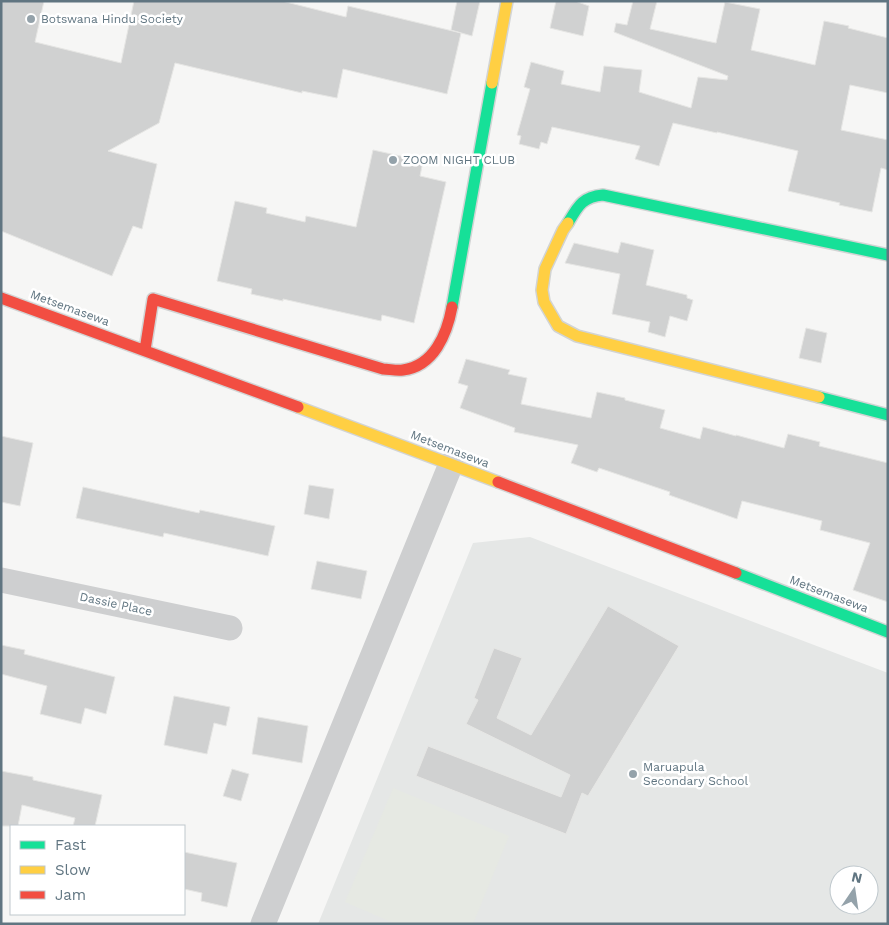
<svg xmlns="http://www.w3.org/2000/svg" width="889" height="925" viewBox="0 0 889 925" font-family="'Work Sans',sans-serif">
<rect width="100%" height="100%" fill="#f6f6f5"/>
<path fill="#e5e7e6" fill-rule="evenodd" d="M530 537 888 673V924H318L473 543ZM839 875H869V905H839Z"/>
<path fill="#e6e9e3" d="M393 788 509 836 473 924H396L345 902Z"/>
<path fill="#d0d1d1" stroke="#e6e6e4" d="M1 1H44L35 42 121 63 134 1H282L346 17 348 6 461 33 447 94 343 69 337 98 302 91V93L175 63 159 123 108 151 157 164 142 229 133 226 112 276 1 231Z
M457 1H480L472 36 451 30Z
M556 1H575L589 6 583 36 550 28Z
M633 1H657L650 29 716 43 725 2 760 9 751 50 815 65 824 21 849 26 848 28 888 38V93L850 85 841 130 888 140V170L881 168 872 212 839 205 840 203 788 191 798 151 717 132V133L673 123 659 166 635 159 640 146 552 127 547 144 541 142 539 149 519 144 521 136 517 135 530 89 524 87 531 62 564 71 561 84 600 92 604 66 642 70 639 92 691 108 698 77 727 80 728 76 614 32 616 23 627 25Z
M373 150 423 161 420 176 446 182 414 323 382 315 381 321 283 299V301L251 294 252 289 217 281 235 201 267 208 266 213 305 222 306 216 356 227Z
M621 242 654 250 646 285 687 295V298L693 300 687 321 670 316 665 337 648 332 650 322 612 314 620 274 565 263 574 243 618 253Z
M806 328 827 333 821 363 799 358Z
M466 359 510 370 508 374 527 378 521 404 591 418 597 392 625 398V400L665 410 660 428 700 439 703 427 736 436V435L784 448 788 434 820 442 819 446 888 463V602L853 590 870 543 820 530 822 521 742 501 737 519 669 495 670 492 599 468 597 472 571 463 578 445 514 432 515 428 460 408 468 386 458 383Z
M1 436 33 443 20 506 1 502Z
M309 485 334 489 329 519 304 514Z
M83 487 199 513 200 510 275 526 268 556 164 533 163 537 76 518Z
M317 561 367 571 361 599 311 589Z
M608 606 679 646 588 796 582 793 566 834 416 776 428 746 561 797 570 775 466 724 478 700 474 698 494 648 522 658 497 718 531 735Z
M1 645 25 650 24 654 115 677 106 714 85 708 81 724 40 714 47 686 1 674Z
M174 696 230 707 226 726 214 723 207 754 164 745Z
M258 717 308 726 302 763 252 754Z
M232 769 249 774 241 801 223 796Z
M1 771 33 777V780L102 795 95 826H73L75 818 22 805 18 826H1Z
M184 852 237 863 227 907 201 901 202 893 184 889Z"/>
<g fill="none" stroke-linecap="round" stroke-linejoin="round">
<defs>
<path id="fast" d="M568 223C578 206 582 197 603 195L888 255
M452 307 492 83
M819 397 888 415
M736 573 888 632"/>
<path id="slow" d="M492 83 507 1
M568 223 563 230 545 269 542 290 544 302 558 326 577 336 819 397
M298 407 498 482"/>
<path id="jam" d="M1 298 298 407
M145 350 153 299 383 369C389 369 396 371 403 370 434 366 447 334 452 307
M498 482 736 573"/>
</defs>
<use href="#fast" stroke="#d2d4d4" stroke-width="14"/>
<use href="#slow" stroke="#d2d4d4" stroke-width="14"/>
<use href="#jam" stroke="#d2d4d4" stroke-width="14"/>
<path stroke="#cecfd0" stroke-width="25" d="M1 580 230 628
M263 924 451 464"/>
<use href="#fast" stroke="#16e098" stroke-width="11"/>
<use href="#slow" stroke="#ffcf43" stroke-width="11"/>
<use href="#jam" stroke="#f24e42" stroke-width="11"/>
</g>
<g fill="#94a2aa" stroke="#fff" stroke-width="2">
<circle cx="31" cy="19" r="5"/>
<circle cx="393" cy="160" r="5"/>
<circle cx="633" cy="774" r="5"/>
</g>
<g text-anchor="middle" stroke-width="5" stroke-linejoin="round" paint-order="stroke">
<g font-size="12" fill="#607581" stroke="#fff" text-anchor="start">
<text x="41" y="23">Botswana Hindu Society</text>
<text x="403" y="164">ZOOM NIGHT CLUB</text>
<text x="643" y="771">Maruapula<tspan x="643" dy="14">Secondary School</tspan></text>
</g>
<g font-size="12" fill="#607581" stroke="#fff">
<text transform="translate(70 308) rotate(20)" y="4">Metsemasewa</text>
<text transform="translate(450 449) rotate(21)" y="4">Metsemasewa</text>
<text transform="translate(829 594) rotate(21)" y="4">Metsemasewa</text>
<text transform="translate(116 604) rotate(12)" y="4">Dassie Place</text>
</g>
</g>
<rect width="889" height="925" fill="none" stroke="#607581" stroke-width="5"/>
<rect x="10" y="825" width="175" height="90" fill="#ffffff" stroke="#bfc8cd"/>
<rect x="20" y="841" width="25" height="8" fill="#16e098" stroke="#bfc8cd"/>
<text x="55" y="850" font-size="15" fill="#607581">Fast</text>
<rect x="20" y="866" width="25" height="8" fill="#ffcf43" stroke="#bfc8cd"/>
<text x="55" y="875" font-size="15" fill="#607581">Slow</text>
<rect x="20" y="891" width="25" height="8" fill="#f24e42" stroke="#bfc8cd"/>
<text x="55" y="900" font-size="15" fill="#607581">Jam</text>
<g transform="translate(854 890) rotate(13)"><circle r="24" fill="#ffffff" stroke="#bfc8cd"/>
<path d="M0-4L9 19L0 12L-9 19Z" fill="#94a2aa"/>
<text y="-8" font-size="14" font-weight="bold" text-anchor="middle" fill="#607581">N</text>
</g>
</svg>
